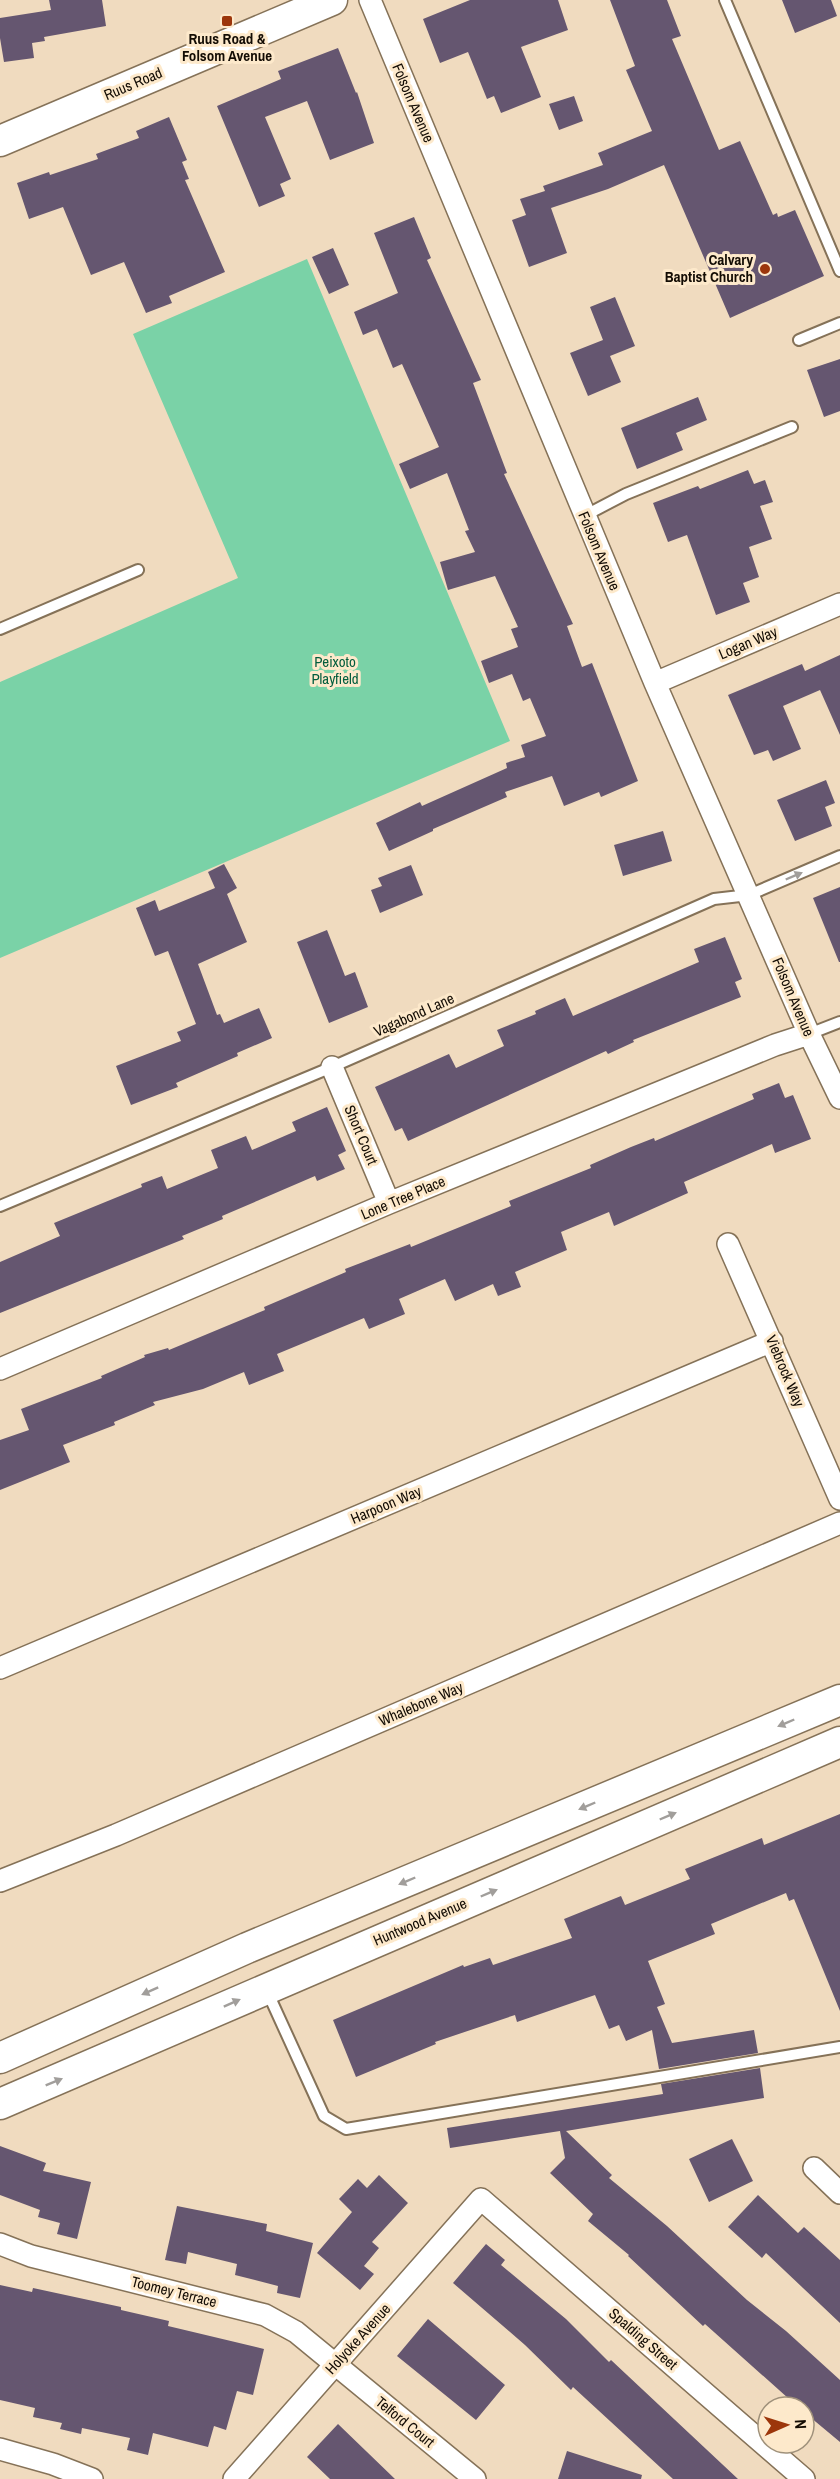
<svg xmlns="http://www.w3.org/2000/svg" width="840" height="2479" viewBox="0 0 840 2479" font-family="'Archivo Narrow',sans-serif">
<rect width="100%" height="100%" fill="#f0dbbf"/>
<path fill="#7ad2a7" d="M307 259 510 741 0 958V682L238 578 133 334Z"/>
<path fill="#655670" d="M49 0H102L106 26 44 37 45 41 32 43 34 58 4 62 0 38V18L51 10Z
M470 0H558L568 30 521 47 541 97 501 113 494 96 487 99 468 52 440 63 423 19Z
M610 0H667L681 36 672 39 719 150 740 141 773 215 777 213 778 217 795 210 824 276 730 318 664 165 608 189 551 208 567 253 529 267 512 220 526 215 520 199 545 191 543 186 603 165 598 153 652 131 626 70 635 66Z
M782 0H831L837 16 795 33Z
M338 48 356 93 357 92 374 143 330 160 307 101 265 117 291 179 280 184 285 196 259 207 217 106 281 79 278 71Z
M574 96 583 121 559 130 549 104Z
M169 117 187 160 182 162 189 179 185 180 225 272 169 296 172 303 146 313 124 262 91 275 63 207 29 219 17 183 49 172 50 175 98 159 96 154 139 138 136 131Z
M414 217 431 258 427 260 481 380 473 383 507 473 504 474 573 624 567 626 582 667 592 663 638 781 601 797 599 792 564 806 552 776 505 792 507 797 433 829V831L389 851 376 823 420 802 422 806 507 768 506 763 525 757 521 745 546 736 530 698 523 701 512 674 489 683 481 661 518 647 511 629 518 627 495 576 448 590 440 562 475 552 465 531 469 530 447 473 410 489 399 464 439 447 402 364 393 368 377 329 363 335 354 312 398 293 374 233Z
M333 248 349 285 329 294 312 257Z
M615 297 635 346 610 356 621 382 588 396 570 353 603 340 590 307Z
M840 359V411L824 417 807 370Z
M698 397 707 420 676 433 683 450 637 469 621 428Z
M748 470 754 484 765 480 773 502 760 506 772 539 749 547 759 577 743 583 750 602 716 615 687 535 668 542 653 503 698 486 700 489Z
M840 655V735L820 690 783 706 801 749 773 761 768 750 754 755 728 695 802 664 805 671Z
M826 780 835 803 825 807 832 826 795 841 777 800Z
M663 831 672 861 623 876 614 845Z
M224 864 237 888 227 894 247 942 198 964 217 1015 220 1014 224 1023 259 1008 272 1038 237 1053 238 1056 176 1083 178 1087 131 1105 116 1066 181 1041 177 1032 196 1024 168 951 155 956 136 908 155 900 159 911 215 888 208 872Z
M411 865 423 895 380 913 371 890 382 886 378 878Z
M840 887V962H839L813 898Z
M327 930 345 976 355 972 368 1007 329 1023 297 942Z
M725 937 742 979 735 982 741 997 633 1040 634 1042 608 1054 606 1051 408 1141 402 1128 395 1131 375 1087 449 1054 456 1068 504 1046 497 1030 536 1014 535 1011 565 998 573 1016 699 962 694 949Z
M779 1083 785 1098 793 1095 811 1139 775 1153 772 1144 684 1182 688 1193 614 1226 609 1212 561 1232 567 1250 515 1272 521 1287 498 1296 493 1284 455 1301 445 1279 399 1299 405 1314 369 1329 364 1318 277 1354 284 1371 249 1385 244 1372 203 1389 153 1402 155 1405 114 1422 115 1425 63 1445 70 1462 0 1490V1440L29 1430 21 1409 102 1378 101 1376 145 1357 144 1355 168 1348 169 1350 265 1310 264 1307 346 1272 345 1269 410 1244 411 1247 511 1206 509 1201 591 1168 590 1165 631 1147 654 1138 655 1141 754 1099 752 1094Z
M327 1107 346 1151 338 1155 345 1169 317 1181 315 1176 222 1216 223 1219 182 1236 184 1239 0 1313V1262L60 1236 54 1223 142 1187 141 1184 162 1176 167 1189 218 1168 211 1150 246 1136 252 1150 296 1131 292 1122Z
M840 1814V2011L794 1899 789 1901 786 1893 711 1924 715 1934 648 1961 665 2004 657 2007 672 2043 754 2030 758 2053 659 2069 652 2030 626 2041 619 2025 609 2029 595 1995 517 2022 515 2015 435 2042 436 2044 356 2077 333 2020 463 1965 464 1967 490 1958 493 1965 572 1938 564 1919 621 1896 625 1905 690 1879 685 1869 762 1838 764 1845Z
M760 2068 764 2098 566 2131 612 2175 609 2178 667 2226 747 2300 786 2331 840 2380V2442L804 2412V2407H798L705 2324 703 2326 628 2256 629 2255 588 2221 593 2214 550 2173 565 2158 560 2131 450 2148 447 2128 663 2094 661 2084Z
M732 2139 753 2181 709 2202 689 2159Z
M0 2146 46 2163 43 2171 91 2182 77 2239 57 2234 60 2223 38 2217 40 2210 0 2195Z
M379 2175 408 2203 372 2242 379 2248 364 2266 374 2274 360 2290 317 2253 352 2212 339 2199 358 2179 367 2188Z
M758 2195 798 2233 804 2227 840 2260V2323L766 2253 762 2258 728 2227Z
M177 2206 267 2224 266 2231 313 2243 300 2298 277 2293 278 2286 235 2275 237 2264 188 2252 186 2264 165 2260Z
M486 2244 505 2260 501 2265 566 2319 609 2362 611 2360 738 2479H673L573 2387 571 2390 525 2345 453 2283Z
M0 2285 32 2292 33 2288 121 2307V2310L169 2321 168 2326 264 2349 253 2395 237 2391 226 2430 214 2426 208 2447 153 2433 148 2455 127 2450 130 2438 82 2428 81 2434 60 2429 62 2423 33 2417 35 2408 0 2400Z
M428 2319 505 2385 476 2420 397 2356Z
M338 2424 395 2479H330L307 2457Z
M567 2451 642 2475 641 2479H558Z"/>
<g fill="none" stroke-linecap="round" stroke-linejoin="round">
<defs>
<path id="lane" d="M725 0 840 271
M799 340 840 323
M584 516 626 494 792 427
M0 629 138 570
M809 1034 840 1022
M0 1206 332 1067 714 899 749 895 840 856
M267 1991 324 2116 346 2129 840 2047"/>
<path id="street" d="M370 0 655 683 809 1034 840 1098
M655 683 840 604
M332 1067 389 1203
M728 1244 840 1499
M0 1369 389 1203 775 1045 809 1034
M0 1668 772 1341
M0 1881 116 1835 840 1523
M814 2168 840 2193
M0 2244 31 2256 265 2315 296 2332 475 2479
M0 2449 53 2464 92 2479
M234 2479 481 2199 804 2479"/>
<path id="secondary" d="M0 141 332 0
M0 2058 247 1948 840 1700
M0 2104 840 1742"/>
</defs>
<use href="#lane" stroke="#857258" stroke-width="14"/>
<use href="#street" stroke="#857258" stroke-width="24"/>
<use href="#secondary" stroke="#857258" stroke-width="33"/>
<use href="#lane" stroke="#fff" stroke-width="10"/>
<use href="#street" stroke="#fff" stroke-width="21"/>
<use href="#secondary" stroke="#fff" stroke-width="30"/>
</g>
<defs><path id="oneway-solid" d="M-6-.8H1V-3.2L6.5 0L1 3.2V.8H-6Z" transform="scale(1.5)"/></defs>
<g fill="#a19e9b">
<use href="#oneway-solid" transform="translate(794 876) rotate(-23)"/>
<use href="#oneway-solid" transform="translate(786 1723) rotate(157)"/>
<use href="#oneway-solid" transform="translate(587 1806) rotate(157)"/>
<use href="#oneway-solid" transform="translate(668 1816) rotate(-23)"/>
<use href="#oneway-solid" transform="translate(407 1881) rotate(157)"/>
<use href="#oneway-solid" transform="translate(489 1893) rotate(-23)"/>
<use href="#oneway-solid" transform="translate(150 1991) rotate(156)"/>
<use href="#oneway-solid" transform="translate(232 2003) rotate(-24)"/>
<use href="#oneway-solid" transform="translate(54 2082) rotate(-22)"/>
</g>
<g fill="#9c360b" stroke="#fde9cb" stroke-width="2">
<rect x="221" y="15" width="12" height="12" rx="3"/>
<circle cx="765" cy="269" r="6"/>
</g>
<g text-anchor="middle" stroke-width="6" stroke-linejoin="round" paint-order="stroke">
<g font-size="15" font-weight="bold" fill="#130c04" stroke="#fde9cb">
<text x="227" y="44">Ruus Road &amp;<tspan x="227" dy="17">Folsom Avenue</tspan></text>
<text x="753" y="265" text-anchor="end">Calvary<tspan x="753" dy="17">Baptist Church</tspan></text>
</g>
<g font-size="15" fill="#130c04" stroke="#fde9cb">
<text transform="translate(133 84) rotate(-23)" y="5">Ruus Road</text>
<text transform="translate(413 103) rotate(67)" y="5">Folsom Avenue</text>
<text transform="translate(599 551) rotate(67)" y="5">Folsom Avenue</text>
<text transform="translate(748 643) rotate(-23)" y="5">Logan Way</text>
<text transform="translate(793 997) rotate(67)" y="5">Folsom Avenue</text>
<text transform="translate(414 1015) rotate(-24)" y="5">Vagabond Lane</text>
<text transform="translate(361 1135) rotate(67)" y="5">Short Court</text>
<text transform="translate(403 1198) rotate(-23)" y="5">Lone Tree Place</text>
<text transform="translate(785 1371) rotate(67)" y="5">Viebrock Way</text>
<text transform="translate(386 1505) rotate(-23)" y="5">Harpoon Way</text>
<text transform="translate(421 1704) rotate(-23)" y="5">Whalebone Way</text>
<text transform="translate(420 1922) rotate(-23)" y="5">Huntwood Avenue</text>
<text transform="translate(174 2292) rotate(14)" y="5">Toomey Terrace</text>
<text transform="translate(358 2339) rotate(-48)" y="5">Holyoke Avenue</text>
<text transform="translate(643 2339) rotate(41)" y="5">Spalding Street</text>
<text transform="translate(405 2422) rotate(39)" y="5">Telford Court</text>
</g>
<g font-size="15" fill="#025d3d" stroke="#fde9cb">
<text x="335" y="667">Peixoto<tspan x="335" dy="17">Playfield</tspan></text>
</g>
</g>
<g transform="translate(786 2425) rotate(87)"><circle r="28" fill="#fde9cb" stroke="#9f917b" stroke-width="1.5"/>
<path d="M0-4.5L10 22L0 15L-10 22Z" fill="#9c360b"/>
<text y="-9" font-size="16" font-weight="bold" text-anchor="middle" fill="#130c04">N</text>
</g>
</svg>
